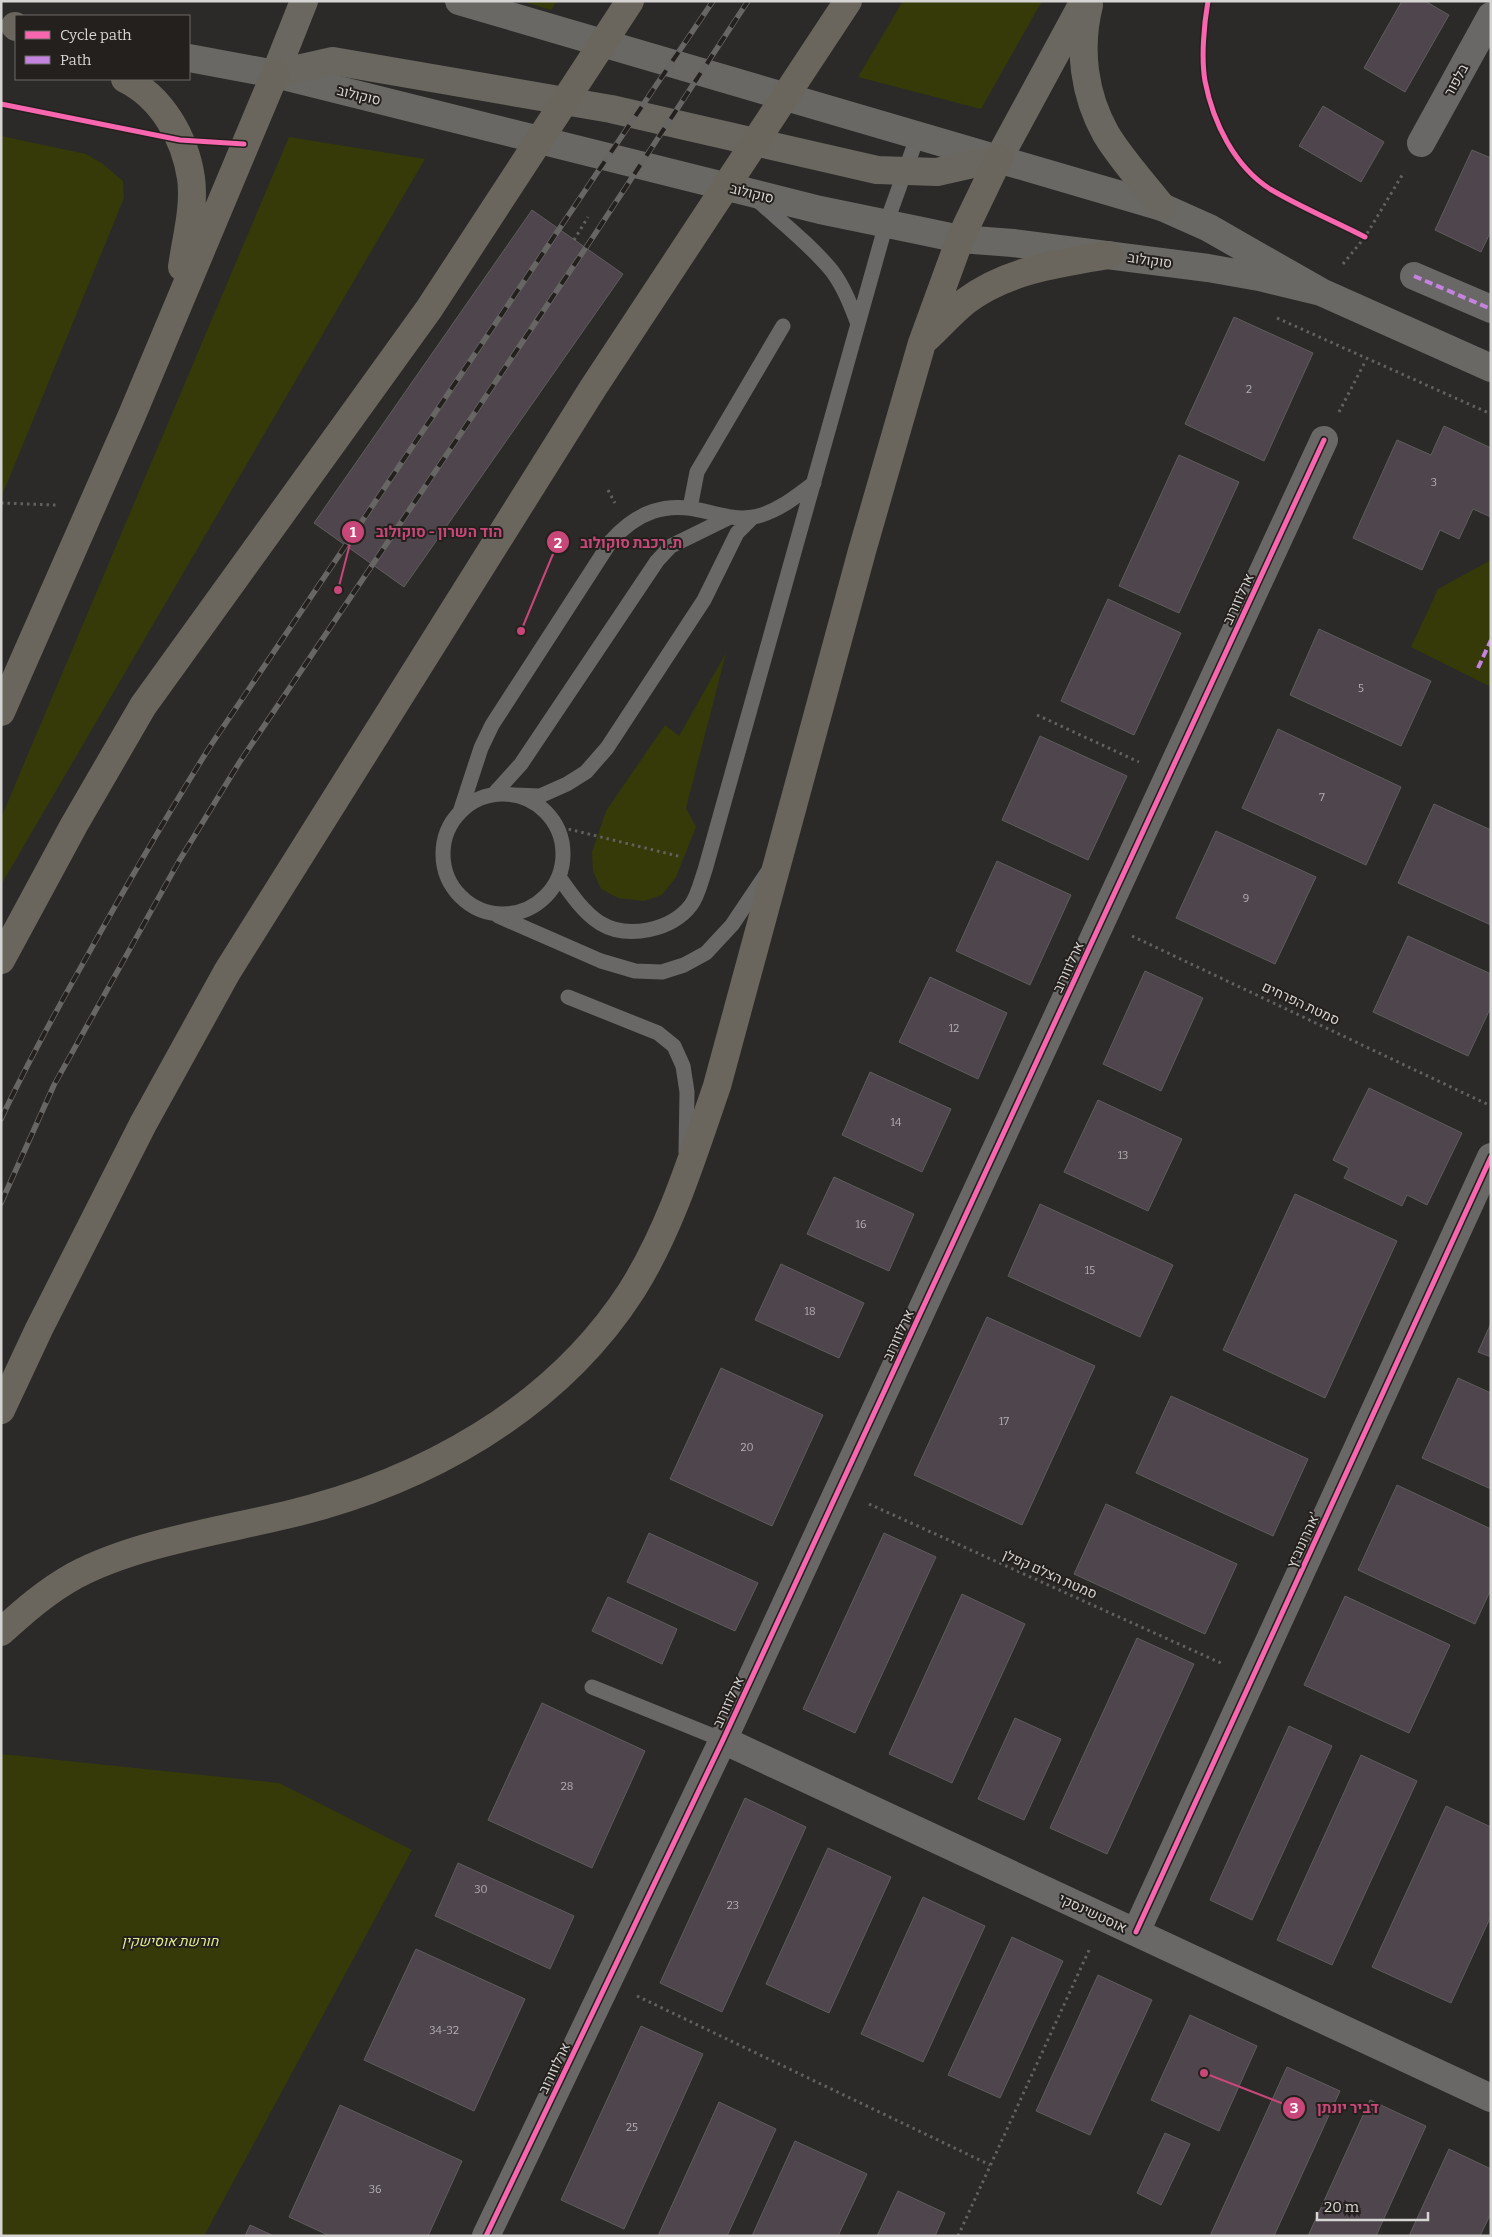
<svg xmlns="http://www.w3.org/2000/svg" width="1492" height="2237" viewBox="0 0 1492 2237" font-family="Bitter,Heebo,serif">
<rect width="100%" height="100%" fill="#2c2a28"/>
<path fill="#353a08" d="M521 1H557L551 10Z
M903 1H1042L981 109 858 77Z
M1 136 86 154 103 164 123 181 124 198 1 498Z
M289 137 425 159 1 885V818Z
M1491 560V687L1411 647 1438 589Z
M726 653 686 808 696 827 676 877 662 895 644 901 618 898 601 889 593 871 592 852 606 811 665 725 679 736Z
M1 1754 279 1783 412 1850 204 2236H1Z"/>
<path fill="#4e454d" stroke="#5e5c5c" d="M1402 1H1425L1449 15 1405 92 1364 68Z
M1323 106 1384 142 1361 182 1299 146Z
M1472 150 1491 158V231L1481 252 1435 230Z
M532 210 623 274 404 587 314 523Z
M1234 317 1313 353 1264 461 1185 424Z
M1444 426 1491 448V517L1473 509 1459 539 1440 530 1422 570 1353 538 1397 440 1431 455Z
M1179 455 1239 482 1179 613 1119 586Z
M1108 599 1181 633 1134 735 1061 701Z
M1319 629 1431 681 1401 746 1290 695Z
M1278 729 1401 787 1366 865 1242 808Z
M1040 736 1127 776 1088 860 1002 820Z
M1434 804 1491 830V925L1398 883Z
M1216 831 1316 877 1275 964 1176 918Z
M997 861 1071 895 1030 985 956 951Z
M1408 936 1491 974V1007L1468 1056 1373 1012Z
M1145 971 1203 998 1161 1091 1103 1064Z
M930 977 1007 1013 978 1079 899 1042Z
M870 1072 951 1109 922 1172 842 1135Z
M1369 1088 1462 1133 1427 1205 1407 1195 1402 1206 1344 1178 1349 1168 1333 1160Z
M1098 1100 1182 1139 1148 1211 1064 1172Z
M834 1177 914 1214 889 1271 807 1234Z
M1295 1194 1397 1241 1325 1398 1223 1350Z
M1040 1204 1173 1265 1140 1337 1008 1276Z
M781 1264 864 1303 839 1358 755 1320Z
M987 1317 1095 1366 1022 1525 914 1475Z
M1491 1323V1357L1478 1352Z
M721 1368 823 1415 772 1526 670 1479Z
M1458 1378 1491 1393V1489L1422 1458Z
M1171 1396 1308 1459 1273 1536 1136 1473Z
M1397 1485 1491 1529V1589L1475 1624 1358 1570Z
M1106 1504 1237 1564 1205 1634 1074 1574Z
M649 1533 758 1583 735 1631 627 1582Z
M884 1533 936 1557 855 1733 803 1709Z
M962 1594 1025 1624 952 1783 889 1754Z
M1345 1596 1450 1645 1409 1733 1304 1685Z
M608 1597 677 1629 662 1664 592 1631Z
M1137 1638 1194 1664 1107 1854 1050 1828Z
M542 1703 645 1751 592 1868 488 1820Z
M1015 1718 1061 1739 1024 1820 978 1799Z
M1289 1726 1332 1746 1252 1920 1210 1900Z
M1361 1755 1417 1781 1332 1965 1277 1940Z
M745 1798 806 1827 722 2012 660 1983Z
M1446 1806 1491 1827V1916L1451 2003 1372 1967Z
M828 1848 891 1877 829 2013 766 1984Z
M458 1863 574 1916 550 1969 435 1916Z
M923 1897 985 1926 923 2062 861 2034Z
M1012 1937 1063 1961 1000 2098 948 2075Z
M416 1949 525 1999 474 2111 364 2060Z
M1098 1975 1152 2000 1090 2135 1036 2111Z
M1190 2015 1257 2046 1219 2131 1151 2100Z
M641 2026 703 2054 624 2229 561 2200Z
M1287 2067 1340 2091 1274 2236H1210Z
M1370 2100 1426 2126 1376 2236H1308Z
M719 2102 776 2129 727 2236H658Z
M340 2105 462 2161 428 2236H330L289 2217Z
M1165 2133 1190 2144 1161 2205 1137 2193Z
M795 2141 867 2174 838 2236H752Z
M1449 2149 1491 2169V2213L1480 2236H1409Z
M898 2191 945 2213 935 2236H877Z
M250 2225 274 2236H245Z"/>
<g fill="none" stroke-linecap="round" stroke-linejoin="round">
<path stroke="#62615f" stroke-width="3" stroke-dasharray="2.5 4" stroke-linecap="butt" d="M574 240 588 217
M1343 264 1365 237 1404 172
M1277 318 1491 414
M1339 412 1366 360
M608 490 615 503
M1 503 56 505
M1037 715 1139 762
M556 826 682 857
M1132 936 1491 1106
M869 1504 1223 1664
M637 1996 990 2165
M958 2236 1090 1948"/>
<path stroke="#696867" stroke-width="15" d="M755 198C781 222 810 244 832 271 844 287 851 306 858 324
M690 508 697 472 783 326
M443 854a60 60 0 1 1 120 0a60 60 0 1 1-120 0Z
M493 795 521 764 657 561 671 546 730 517
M514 795 540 796 567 784 586 772 607 748 704 600 737 533 753 517
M460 812 481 748 492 725 611 541C637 512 666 501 704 511 720 515 737 520 754 517 777 512 796 497 814 483
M559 877C571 894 583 912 600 923 628 940 672 930 691 905 698 896 701 881 705 870L886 224 918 135
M498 916 601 961 635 971 662 972 684 965 706 953 732 925 767 873
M568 997 658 1033 674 1046 683 1066 687 1092 686 1152
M592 1687 723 1740"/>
<path stroke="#696867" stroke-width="28" d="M1421 143 1491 16
M1414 276 1491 309
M723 1740 1491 2098
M1136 1932 1491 1157
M486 2236 723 1740 1324 440"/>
<path stroke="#6a6864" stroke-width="28" d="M459 1 1162 207 1209 228 1321 292 1491 368
M189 58 275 74 820 210 917 230 960 239 1013 243 1208 268 1259 277 1321 292"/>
<path stroke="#6a6760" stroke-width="28" d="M1089 5C1078 49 1084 95 1106 134 1121 159 1144 184 1162 207
M275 74 333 61 611 109 877 170 937 172 999 158 1084 1
M275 74 304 1"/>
<path stroke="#6a665d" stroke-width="28" d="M15 26 16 27
M125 79C162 97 185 138 191 178 195 207 186 238 182 267
M927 338C940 326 952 312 966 301 1007 270 1060 263 1109 255
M1 712 132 415 275 74
M1 960 74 825 143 706 429 309 630 1
M1 1410 39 1329 143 1124 227 972 593 388 848 1
M1 1632C24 1611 47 1591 74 1576 133 1544 219 1531 286 1515 422 1483 555 1410 632 1290 671 1228 693 1155 717 1086L862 551 922 343 960 239 999 158"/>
<defs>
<path id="rail" d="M1 1119C27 1064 56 1011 86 958 126 886 167 815 211 745L713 1
M1 1203 54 1085 179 861 239 763 595 234 748 1"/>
</defs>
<use href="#rail" stroke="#686665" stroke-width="5.5"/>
<use href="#rail" stroke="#24201d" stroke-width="4" stroke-dasharray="11" stroke-linecap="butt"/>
<path stroke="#c483df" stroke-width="4" stroke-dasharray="8 4" stroke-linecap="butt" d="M1414 276 1491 309
M1478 668 1491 640"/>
<defs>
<path id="cycleway" d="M1208 1C1204 24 1201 58 1205 81 1213 122 1234 166 1270 189 1300 207 1334 221 1365 237
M1 104 180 140 244 144
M1136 1932 1491 1157
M486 2236 723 1740 1324 440"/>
</defs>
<use href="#cycleway" stroke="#24201d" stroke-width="8"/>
<use href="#cycleway" stroke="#f766af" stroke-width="5"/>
</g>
<g text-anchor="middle" stroke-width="4" stroke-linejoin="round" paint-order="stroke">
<g font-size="11" fill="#b5b1b2">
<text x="1249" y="393">2</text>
<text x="1434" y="486">3</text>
<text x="1361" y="692">5</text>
<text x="1322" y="801">7</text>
<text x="1246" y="902">9</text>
<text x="954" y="1032">12</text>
<text x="896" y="1126">14</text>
<text x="1123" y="1159">13</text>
<text x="861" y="1228">16</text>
<text x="1090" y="1274">15</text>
<text x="810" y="1315">18</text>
<text x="1004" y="1425">17</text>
<text x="747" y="1451">20</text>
<text x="567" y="1790">28</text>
<text x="481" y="1893">30</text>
<text x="733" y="1909">23</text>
<text x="444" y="2034">34-32</text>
<text x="632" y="2131">25</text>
<text x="375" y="2193">36</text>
</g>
<g font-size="14" fill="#d7d5d3" stroke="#24201d">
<text transform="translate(1456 80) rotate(-61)" y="5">בלפור</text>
<text transform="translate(359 95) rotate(14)" y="5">סוקולוב</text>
<text transform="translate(752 193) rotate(14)" y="5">סוקולוב</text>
<text transform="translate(1150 260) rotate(8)" y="5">סוקולוב</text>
<text transform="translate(1238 599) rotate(-65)" y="5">ארלוזורוב</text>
<text transform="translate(1068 967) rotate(-65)" y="5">ארלוזורוב</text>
<text transform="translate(1301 1003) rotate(25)" y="5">סמטת הפרחים</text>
<text transform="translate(898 1335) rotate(-65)" y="5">ארלוזורוב</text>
<text transform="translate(1303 1540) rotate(-65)" y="5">אהרונוביץ'</text>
<text transform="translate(1050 1574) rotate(24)" y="5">סמטת הצלם קפלן</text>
<text transform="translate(728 1702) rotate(-65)" y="5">ארלוזורוב</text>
<text transform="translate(1093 1913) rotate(25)" y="5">אוסטשינסקי</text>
<text transform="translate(554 2068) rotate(-64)" y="5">ארלוזורוב</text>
</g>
<g font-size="14" font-style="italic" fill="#dfee8e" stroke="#24201d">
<text x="170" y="1946">חורשת אוסישקין</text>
</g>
</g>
<path fill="none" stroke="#c74779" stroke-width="2" d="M338 590L353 532M521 631L558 542M1204 2073L1294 2108"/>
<g fill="#c74779" stroke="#24201d" stroke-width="2">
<circle cx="338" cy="590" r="5"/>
<circle cx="521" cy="631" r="5"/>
<circle cx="1204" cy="2073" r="5"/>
<circle cx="353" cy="532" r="12"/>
<circle cx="558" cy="542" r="12"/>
<circle cx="1294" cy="2108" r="12"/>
</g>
<g font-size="15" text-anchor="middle" font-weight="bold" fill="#fff">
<text x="353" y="537">1</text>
<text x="558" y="548">2</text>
<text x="1294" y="2113">3</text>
</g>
<g font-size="15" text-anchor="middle" font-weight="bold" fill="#c74779" stroke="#24201d" stroke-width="4" stroke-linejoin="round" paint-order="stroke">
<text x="439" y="537">הוד השרון - סוקולוב</text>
<text x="631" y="548">ת. רכבת סוקולוב</text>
<text x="1348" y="2113">דביר יונתן</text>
</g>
<rect width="1492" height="2237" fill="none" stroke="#d7d5d3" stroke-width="5"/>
<rect x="15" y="15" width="175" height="65" fill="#24201d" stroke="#6c6866"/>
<rect x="25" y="31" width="25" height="8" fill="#f766af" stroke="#6c6866"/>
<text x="60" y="40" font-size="15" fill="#d7d5d3">Cycle path</text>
<rect x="25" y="56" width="25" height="8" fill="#c483df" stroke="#6c6866"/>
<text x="60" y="65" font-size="15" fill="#d7d5d3">Path</text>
<path d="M1317 2212v8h111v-8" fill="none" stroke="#d7d5d3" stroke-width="2.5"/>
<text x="1324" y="2212" font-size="15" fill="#d7d5d3" stroke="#24201d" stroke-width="4" paint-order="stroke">20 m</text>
</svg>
